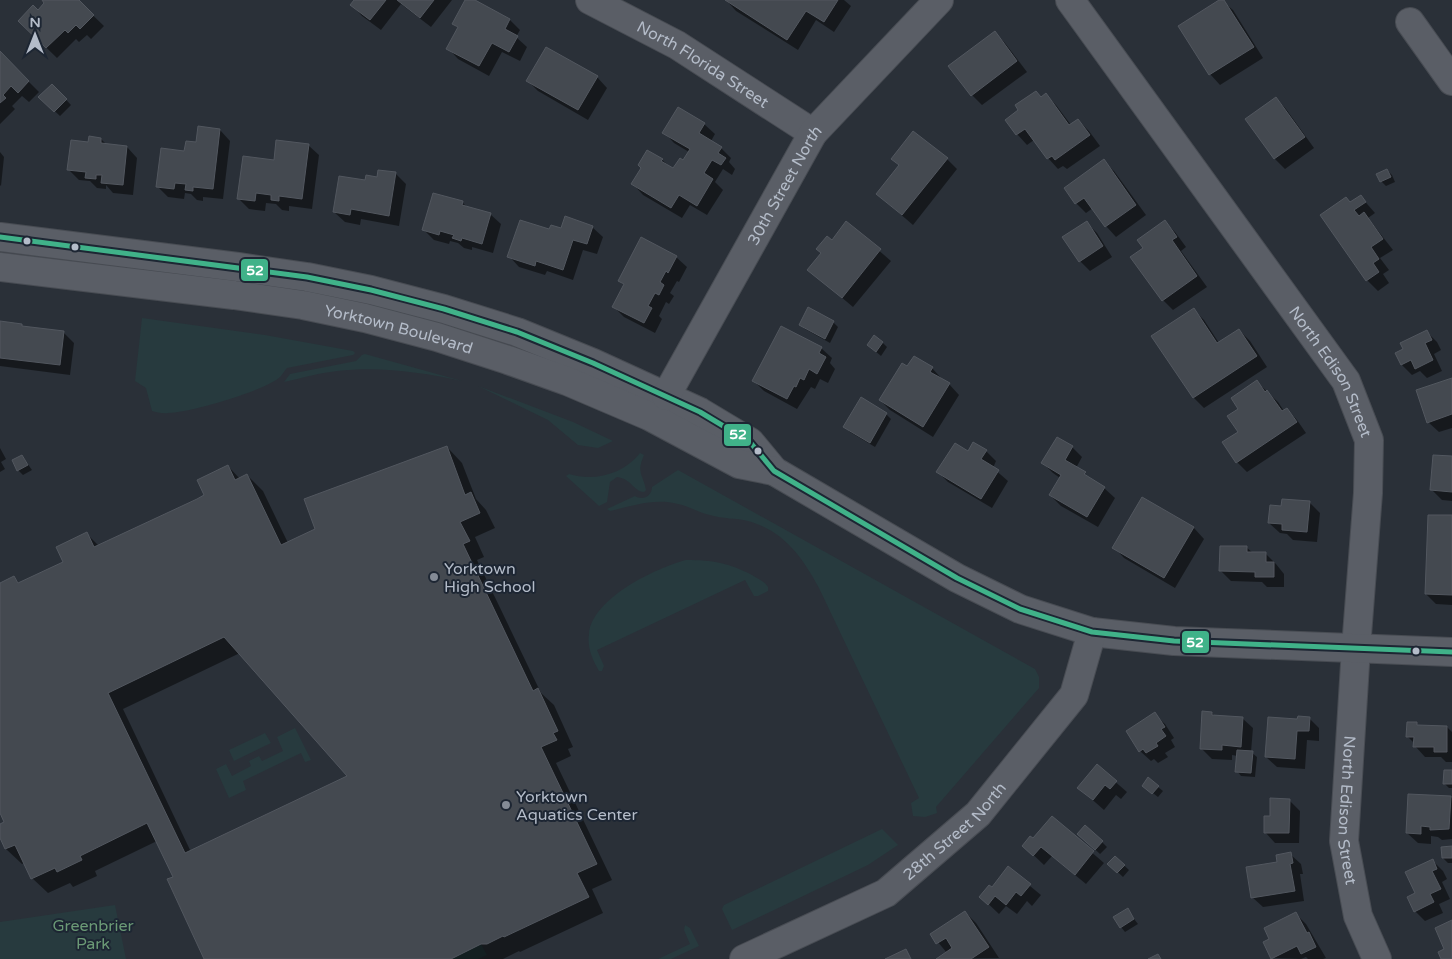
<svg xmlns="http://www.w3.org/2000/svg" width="1452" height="959" viewBox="0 0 1452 959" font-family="'Varela Round',sans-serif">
<rect width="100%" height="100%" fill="#2a3038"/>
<path fill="#273a3e" d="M142 318 265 335 353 351 355 353 353 355 287 368C284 371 282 375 280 377 265 391 189 413 168 413 162 414 157 412 152 411L146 388 135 381Z
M365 354 462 381C421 372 379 366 337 371 319 373 302 378 284 382L290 374 356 361 362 355Z
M478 386 573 422 613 441 598 448 578 445 548 420Z
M640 453 644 455C636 474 643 473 646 490L644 492C633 491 632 479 617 477L610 482 607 502 599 506 566 476 569 474C594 482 624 474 640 453Z
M678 470 1035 669 1039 677V688L936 807 937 813 925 817 913 816 911 803 919 798 819 588C802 557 784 531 748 521 736 518 723 519 710 515 699 513 689 506 678 504 654 498 633 506 610 511L607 509 635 496C643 501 652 496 652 487Z
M686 560C713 560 729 563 752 575 758 579 764 581 768 587V591L758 596H754L745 580 597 650 604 666 602 671H599C592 659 587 647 589 634 592 598 656 568 686 560Z
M295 728 311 760 305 762 301 753 243 781 246 790 229 798 216 769 226 764 232 776 251 766 249 761 259 756 262 761 283 751 277 737Z
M265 733 271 743 234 761 229 750Z
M882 829 898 845 868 865 732 930 722 909 724 905Z
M115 905 126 959H0V922Z
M685 925 690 928 699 946 671 959H658L690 944 684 930Z
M481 944 487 955 478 959H449Z"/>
<path fill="#0007" fill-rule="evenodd" d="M43 0H77L104 26 91 39 87 35 79 42 76 39 57 58 19 21 38 12 46 3Z
M356 0H452L431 27 401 4 381 30 362 16 352 5Z
M467 0H472L510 20 520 30 516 37 527 47 520 61 502 52 489 76 458 59 448 48 459 29 454 24Z
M726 0H844L851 6 834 32 816 20 798 50 736 11Z
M1221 0 1233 10 1263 58 1220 85 1210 74Z
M994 32 1005 43 1027 72 982 105 972 95Z
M0 53 39 92 29 102 22 96 12 106 15 109 0 124Z
M597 77 607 88 588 120 538 91 528 81Z
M52 85 71 105 60 116 40 97Z
M1046 95 1056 105 1071 125 1078 120 1089 131 1100 146 1067 169 1063 166 1058 169 1048 158 1034 140 1027 145 1017 134 1041 98Z
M1276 98 1286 109 1314 148 1285 169 1274 158Z
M704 124 715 134 711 141 721 148 731 158 729 162 735 169 732 175 723 169 715 182 723 190 707 215 690 205 682 218 643 195 633 184 642 168 648 152 662 160 674 170 683 162 689 152 674 143 664 132Z
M220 130 230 141 223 199 203 197V201L197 200 191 194 185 193 184 199 168 197 157 186 185 153 197 143Z
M101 139 107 145 127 147 137 158 133 195 113 193 106 185V189L97 188 90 181 79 180 69 170 89 143Z
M308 145 319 155 312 209 289 206V211L282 210 276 204 266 203 265 211 249 209 238 198 275 161Z
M0 152 4 157 1 186 0 185Z
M892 159H947L957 169 913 225 877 194 900 166Z
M1103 161 1114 171 1146 215 1116 237 1106 226 1093 208 1086 213 1076 203Z
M1387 170 1392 175 1395 182 1386 186 1381 181Z
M396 174 406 184 399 226 361 219 360 225 345 222 334 212 366 182Z
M1361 197 1375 213 1368 218 1393 250 1380 258 1389 270 1383 274 1389 283 1378 291 1367 280 1322 215 1351 203Z
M462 202 468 208 490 214 501 224 493 253 472 247V250L464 248 458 243 450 241 449 244 434 240 424 230Z
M1165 222 1175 232 1186 247 1181 251 1207 287 1173 310 1163 300Z
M847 223 891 261 853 307 809 270Z
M1087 223 1097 233 1112 257 1090 271 1080 261Z
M592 227 603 237 597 254 583 250 573 280 547 271 545 275 519 267 509 256 549 231Z
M676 257 687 267 679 282 677 281 670 293 674 296 669 304 666 302 659 316 662 319 655 333 624 317 614 307 625 286 620 281Z
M808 309 833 322 838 327 830 343 805 329 800 324Z
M1194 310 1204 320 1219 343 1239 330 1250 341 1267 367 1204 408 1193 397Z
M0 323 63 332 74 343 70 375 0 366Z
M1427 332 1437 342 1441 350 1434 354 1442 371 1427 378 1420 371 1412 375 1402 365 1396 353 1405 349Z
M882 342 887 347 881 356 868 345Z
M821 348 832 358 830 363 835 369 828 383 820 379 815 389 811 387 797 409 764 391 754 381Z
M908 368H932L942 379V380L949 384 959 395 933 437 890 410 880 400Z
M1452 379V428L1439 432 1428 422Z
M1257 382 1278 402 1284 411 1287 409 1297 420 1306 433 1247 472 1237 462 1240 409Z
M861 399 886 414 891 419 875 447 850 432 845 427Z
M447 447 462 463 476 499 486 510 495 528 475 537 484 557 477 560 541 693 554 705 573 747 568 749 571 756 556 763 612 880 592 889 603 913 520 952 519 951 503 959H206L174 878 157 841 95 871 97 876 73 887 70 883 48 893 32 878 25 863 22 864 6 849 0 835V825L6 822 0 810V585L14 577 20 584 65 563 87 534 99 546 206 495 228 466 240 479 247 475 263 491 288 543 317 529ZM240 653 349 776 191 852 123 709Z
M1072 447 1082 457 1076 468 1104 488 1115 498 1098 527 1061 506 1050 495 1060 478 1053 473 1043 463Z
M0 448 6 459 1 462 5 469 0 472Z
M986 451 996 461 993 468 1008 481 992 508 948 482 938 472 968 453Z
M22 456 32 470 23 475 18 470Z
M1452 458V501L1442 500 1432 490Z
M1143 498 1194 528 1204 539 1175 588 1124 558 1114 547Z
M1309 502 1320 513 1317 542 1293 540 1287 534 1280 533 1269 523 1282 507Z
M1452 517V605L1436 604 1426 594Z
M1246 547 1253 553 1266 554 1276 564 1284 574V587H1267L1262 582 1231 581 1220 570Z
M1212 713 1215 716 1242 718 1253 728 1251 752 1257 757 1255 777 1241 776 1237 771 1238 756 1232 755V760L1212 759 1201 748Z
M1154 714 1165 724 1174 738 1171 740 1175 747 1165 753 1168 757 1158 763 1154 759 1151 761 1140 751Z
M1309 718 1319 728V741L1307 740 1305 769 1277 767 1266 757 1298 720Z
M1416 723 1419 726 1447 727 1452 732V762H1446L1441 757H1425L1415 746V744L1407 736Z
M1097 766 1127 792 1121 799 1116 795 1104 810 1079 788Z
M1452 772V788H1449L1444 783Z
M1158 787 1163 791 1158 797 1149 790Z
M1450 797 1452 798V839L1442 840 1438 837 1431 836V844L1418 843 1407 833Z
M1289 800 1300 811 1299 843H1275L1265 832 1271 817Z
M1052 818 1104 863 1086 884 1052 856 1044 865 1024 846 1033 840Z
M1084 839 1102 842 1107 847 1100 854Z
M1452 848V863H1448L1443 858Z
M1290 854 1301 864 1303 874H1300L1304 901 1263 907 1252 897 1278 863Z
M1115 857 1129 870 1123 877 1109 864Z
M1432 860 1443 871 1447 879 1442 882 1450 899 1439 904 1443 913 1425 921 1415 911 1417 893Z
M1008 868 1041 895 1032 906 1027 901 1017 914 1006 906 999 914 981 897 992 889Z
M1127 910 1138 924 1125 932 1121 927Z
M965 912 976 923 999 958 938 959 947 953 932 935Z
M1296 914 1306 924 1326 958 1323 959H1308L1306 957 1301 959 1272 958 1271 940Z"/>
<path fill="#444950" stroke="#52575f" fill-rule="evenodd" d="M79 0 94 15 80 29 76 25 68 33 65 30 46 48 18 21 33 5 38 10 44 3 42 0Z
M354 0H386L370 20 350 5Z
M397 0H434L420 18Z
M465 0H475L510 19 505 29 518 36 509 52 492 43 479 66 446 49 458 27 452 24Z
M725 0H838L824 22 806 11 787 40Z
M1219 0H1224L1254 47 1209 75 1178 26Z
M995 31 1017 61 971 96 948 66Z
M546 47 598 76 578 110 526 81Z
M0 51 29 81 18 93 11 86 3 95 6 98 0 103Z
M52 84 67 99 54 112 38 97Z
M1036 91 1041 97 1046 93 1069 125 1078 119 1090 135 1055 160 1052 156 1047 159 1025 129 1016 135 1005 120 1018 110 1015 105Z
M1276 97 1305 137 1274 159 1245 119Z
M678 107 705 123 699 133 722 147 718 153 726 158 721 165 712 160 704 173 713 179 697 206 679 195 671 208 631 184 641 168 638 165 647 150 663 159 661 161 673 168 680 158 683 160 690 149 662 133Z
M198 126 220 129 213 189 193 187V191L185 190 186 184 175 183 174 189 156 187 161 148 184 151 186 141 196 142Z
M913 131 948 158 902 215 876 194 899 165 891 159Z
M89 136 101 138V143L127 146 123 185 101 183 102 175H96V179L85 178 86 172 67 170 71 140 88 142Z
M276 140 309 144 302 199 279 196V201L271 200V195L256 193 255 201 237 199 243 156 274 160Z
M1104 159 1136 205 1105 227 1084 198 1075 204 1064 188Z
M1387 169 1391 177 1380 182 1376 174Z
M378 170 396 172 389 216 351 209 350 215 333 212 339 176 365 180 366 175 377 177Z
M433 193 463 201 462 205 491 213 482 244 462 238 461 241 452 238 454 235 440 231 439 235 422 230Z
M1361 195 1366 202 1354 210 1359 216 1364 212 1383 239 1371 247 1379 259 1373 263 1379 272 1366 281 1320 215 1346 197 1350 202Z
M565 216 593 226 587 244 573 240 563 270 536 261 535 266 507 257 520 220 549 229 551 225 561 228Z
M1165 220 1177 237 1172 240 1197 276 1162 301 1130 257 1143 248 1137 240Z
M846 221 881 249 842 298 807 270 821 253 816 249 827 236 832 240Z
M1087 221 1103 246 1079 262 1062 237Z
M641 237 677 256 668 273 666 271 660 282 664 285 659 295 655 293 648 306 652 308 644 323 612 307 624 284 618 281Z
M808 307 834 321 825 339 799 325Z
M1194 308 1217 343 1239 329 1257 356 1193 398 1151 336Z
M0 321 22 324V326L64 331 60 365 0 358Z
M781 326 822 347 819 353 826 357 817 374 809 369 804 380 800 378 796 387 794 386 787 399 752 381Z
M1427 330 1432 340 1425 343 1433 360 1415 369 1411 360 1401 365 1395 353 1403 349 1400 343Z
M874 335 883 342 876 352 867 345Z
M914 356 933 367 930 372 950 383 923 427 879 400 902 363 907 366Z
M1452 378V414L1427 423 1416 390Z
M1257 380 1265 392 1267 390 1282 411 1287 408 1297 422 1236 463 1222 442 1238 432 1227 416 1238 409 1231 398Z
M861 397 887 413 870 443 843 427Z
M1057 437 1073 446 1065 460 1086 472 1084 474 1105 487 1087 517 1049 495 1061 475 1041 463Z
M973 442 987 450 981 459 999 470 981 499 936 472 955 443 968 451Z
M447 446 465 495 471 492 480 513 460 522 470 541 463 544 533 691 538 688 558 731 553 733 557 740 541 747 597 864 577 873 589 897 504 937 503 936 487 944H481L451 959H204L167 879 173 877 147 823 80 856 82 860 57 872 55 868 31 879 15 845 5 849 0 838V824L4 822 0 813V583L14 576 18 583 63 562 56 547 87 532 94 547 197 499 204 495 197 480 228 465 235 480 247 474 281 545 315 529 304 499ZM224 637 347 776 185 853 108 693Z
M22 455 28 465 17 471 12 460Z
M1433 455 1452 456V492L1430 490Z
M1142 497 1194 527 1164 578 1112 548Z
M1282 499 1310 501 1307 532 1282 530V524L1268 523 1270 505 1281 506Z
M1428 515H1452V595L1425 594Z
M1220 546H1247V552H1266V562H1274V577H1255V572L1219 571Z
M1202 711 1212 712V715L1243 717 1241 747 1222 745V750L1200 749Z
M1155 712 1165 727 1161 729 1166 736 1156 743 1158 746 1146 753 1143 749 1139 752 1126 731Z
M1298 716 1310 717 1309 731H1297L1295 759 1265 757 1268 717 1297 719Z
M1407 722H1417V725L1447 726V752H1434V747H1413L1414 737H1406Z
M1237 750 1253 751 1251 773 1235 772Z
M1097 764 1117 781 1110 789 1105 785 1093 800 1077 788Z
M1444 770H1452V784H1443Z
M1148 777 1159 786 1152 794 1142 786Z
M1408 794 1451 796 1449 829 1430 830V827L1421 826V834L1406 833Z
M1270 798 1290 799 1289 833H1264V816H1270Z
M1052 816 1094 851 1075 875 1041 847 1033 856 1022 846 1030 836 1033 838Z
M1085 825 1103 841 1095 850 1077 834Z
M1452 846V858H1442L1441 847Z
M1291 852 1293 863 1290 864 1295 891 1251 898 1246 867 1277 862 1276 855Z
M1115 856 1125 865 1117 873 1107 864Z
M1433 859 1437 869 1432 871 1441 889 1430 894 1434 902 1414 912 1407 897 1415 893 1405 872Z
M1008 866 1031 884 1021 896 1016 892 1006 905 995 896 988 905 979 897 989 885 992 887Z
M1128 908 1134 919 1120 928 1113 917Z
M965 911 989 947 971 959H936L952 948 946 938 936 944 930 934Z
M1296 912 1307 933 1309 932 1316 947 1301 954 1297 946 1271 959 1263 942 1269 939 1264 928Z
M1452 920V959H1441L1438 952 1444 949 1435 928Z
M906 949 911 959H885Z
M1158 954 1161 959H1148Z"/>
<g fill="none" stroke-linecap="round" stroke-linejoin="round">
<defs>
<g id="minor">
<path id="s1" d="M590 0 677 45 813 133"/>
<path id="s2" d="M1070 0 1346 381 1369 440 1368 493 1356 648 1344 841 1358 916 1377 959"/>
<path d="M1410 22 1452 81"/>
<path d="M0 237 238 267 307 277 371 290 444 309 517 332 593 363 700 412 750 442 774 471 957 578 1020 609 1092 632 1174 641 1452 652"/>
<path id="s3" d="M0 267 234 295 303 305 365 318 437 337 508 360 567 381 649 416 739 464 774 471"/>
<path id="s4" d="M666 396 813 133 939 0"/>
<path id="s5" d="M744 959 886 893 978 814 1074 695 1092 632"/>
</g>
</defs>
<use href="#minor" stroke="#484c53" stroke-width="30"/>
<use href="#minor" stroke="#5a5e66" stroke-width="28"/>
<defs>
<path id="bus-1" d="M0 237 307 277 371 290 444 309 517 332 593 363 700 412 750 442 774 471 957 578 1020 609 1092 632 1174 641 1452 652"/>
</defs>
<use href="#bus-1" stroke="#1d2633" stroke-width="9"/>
<use href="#bus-1" stroke="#40b289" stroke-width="5"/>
</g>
<g fill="#b4bcc9" stroke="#1d2633" stroke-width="2">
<circle cx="27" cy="241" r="4.5"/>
<circle cx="75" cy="247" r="4.5"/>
<circle cx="758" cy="451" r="4.5"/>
<circle cx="1416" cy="651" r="4.5"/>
</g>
<g fill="#848b96" stroke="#1d2633" stroke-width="2">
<circle cx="434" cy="577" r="5"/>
<circle cx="506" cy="805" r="5"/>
</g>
<g text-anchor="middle" stroke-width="4" stroke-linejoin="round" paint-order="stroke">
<g font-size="16" fill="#b4bcc9" stroke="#1d2633">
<text dy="6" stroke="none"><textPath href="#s1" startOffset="130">North Florida Street</textPath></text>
<text dy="6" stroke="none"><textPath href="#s4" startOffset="242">30th Street North</textPath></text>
<text dy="6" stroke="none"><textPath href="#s3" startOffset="404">Yorktown Boulevard</textPath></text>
<text dy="6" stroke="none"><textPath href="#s2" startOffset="455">North Edison Street</textPath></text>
<text dy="6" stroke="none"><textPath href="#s2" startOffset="905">North Edison Street</textPath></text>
<text dy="6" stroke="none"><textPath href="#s5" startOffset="249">28th Street North</textPath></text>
</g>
<g font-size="16" fill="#b4bcc9" stroke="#1d2633" text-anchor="start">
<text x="444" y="574">Yorktown<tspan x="444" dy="18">High School</tspan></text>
<text x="516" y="802">Yorktown<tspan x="516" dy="18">Aquatics Center</tspan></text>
</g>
<g font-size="16" fill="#6b9a76" stroke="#1d2633">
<text x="93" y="931">Greenbrier<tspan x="93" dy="18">Park</tspan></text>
</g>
</g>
<g stroke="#1d2633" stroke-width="2">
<rect x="240" y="258" width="29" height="24" rx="5" fill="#40b289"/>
<rect x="723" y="423" width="29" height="24" rx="5" fill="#40b289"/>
<rect x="1181" y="630" width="29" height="24" rx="5" fill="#40b289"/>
</g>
<g font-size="14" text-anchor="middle" font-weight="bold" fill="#fff">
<text x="255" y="275">52</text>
<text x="738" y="439">52</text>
<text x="1195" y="647">52</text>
</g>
<g transform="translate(35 35)" stroke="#1d2633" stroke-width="4" paint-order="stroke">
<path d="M0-4L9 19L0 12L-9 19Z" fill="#b4bcc9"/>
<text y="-8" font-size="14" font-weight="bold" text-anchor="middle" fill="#b4bcc9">N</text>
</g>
</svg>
